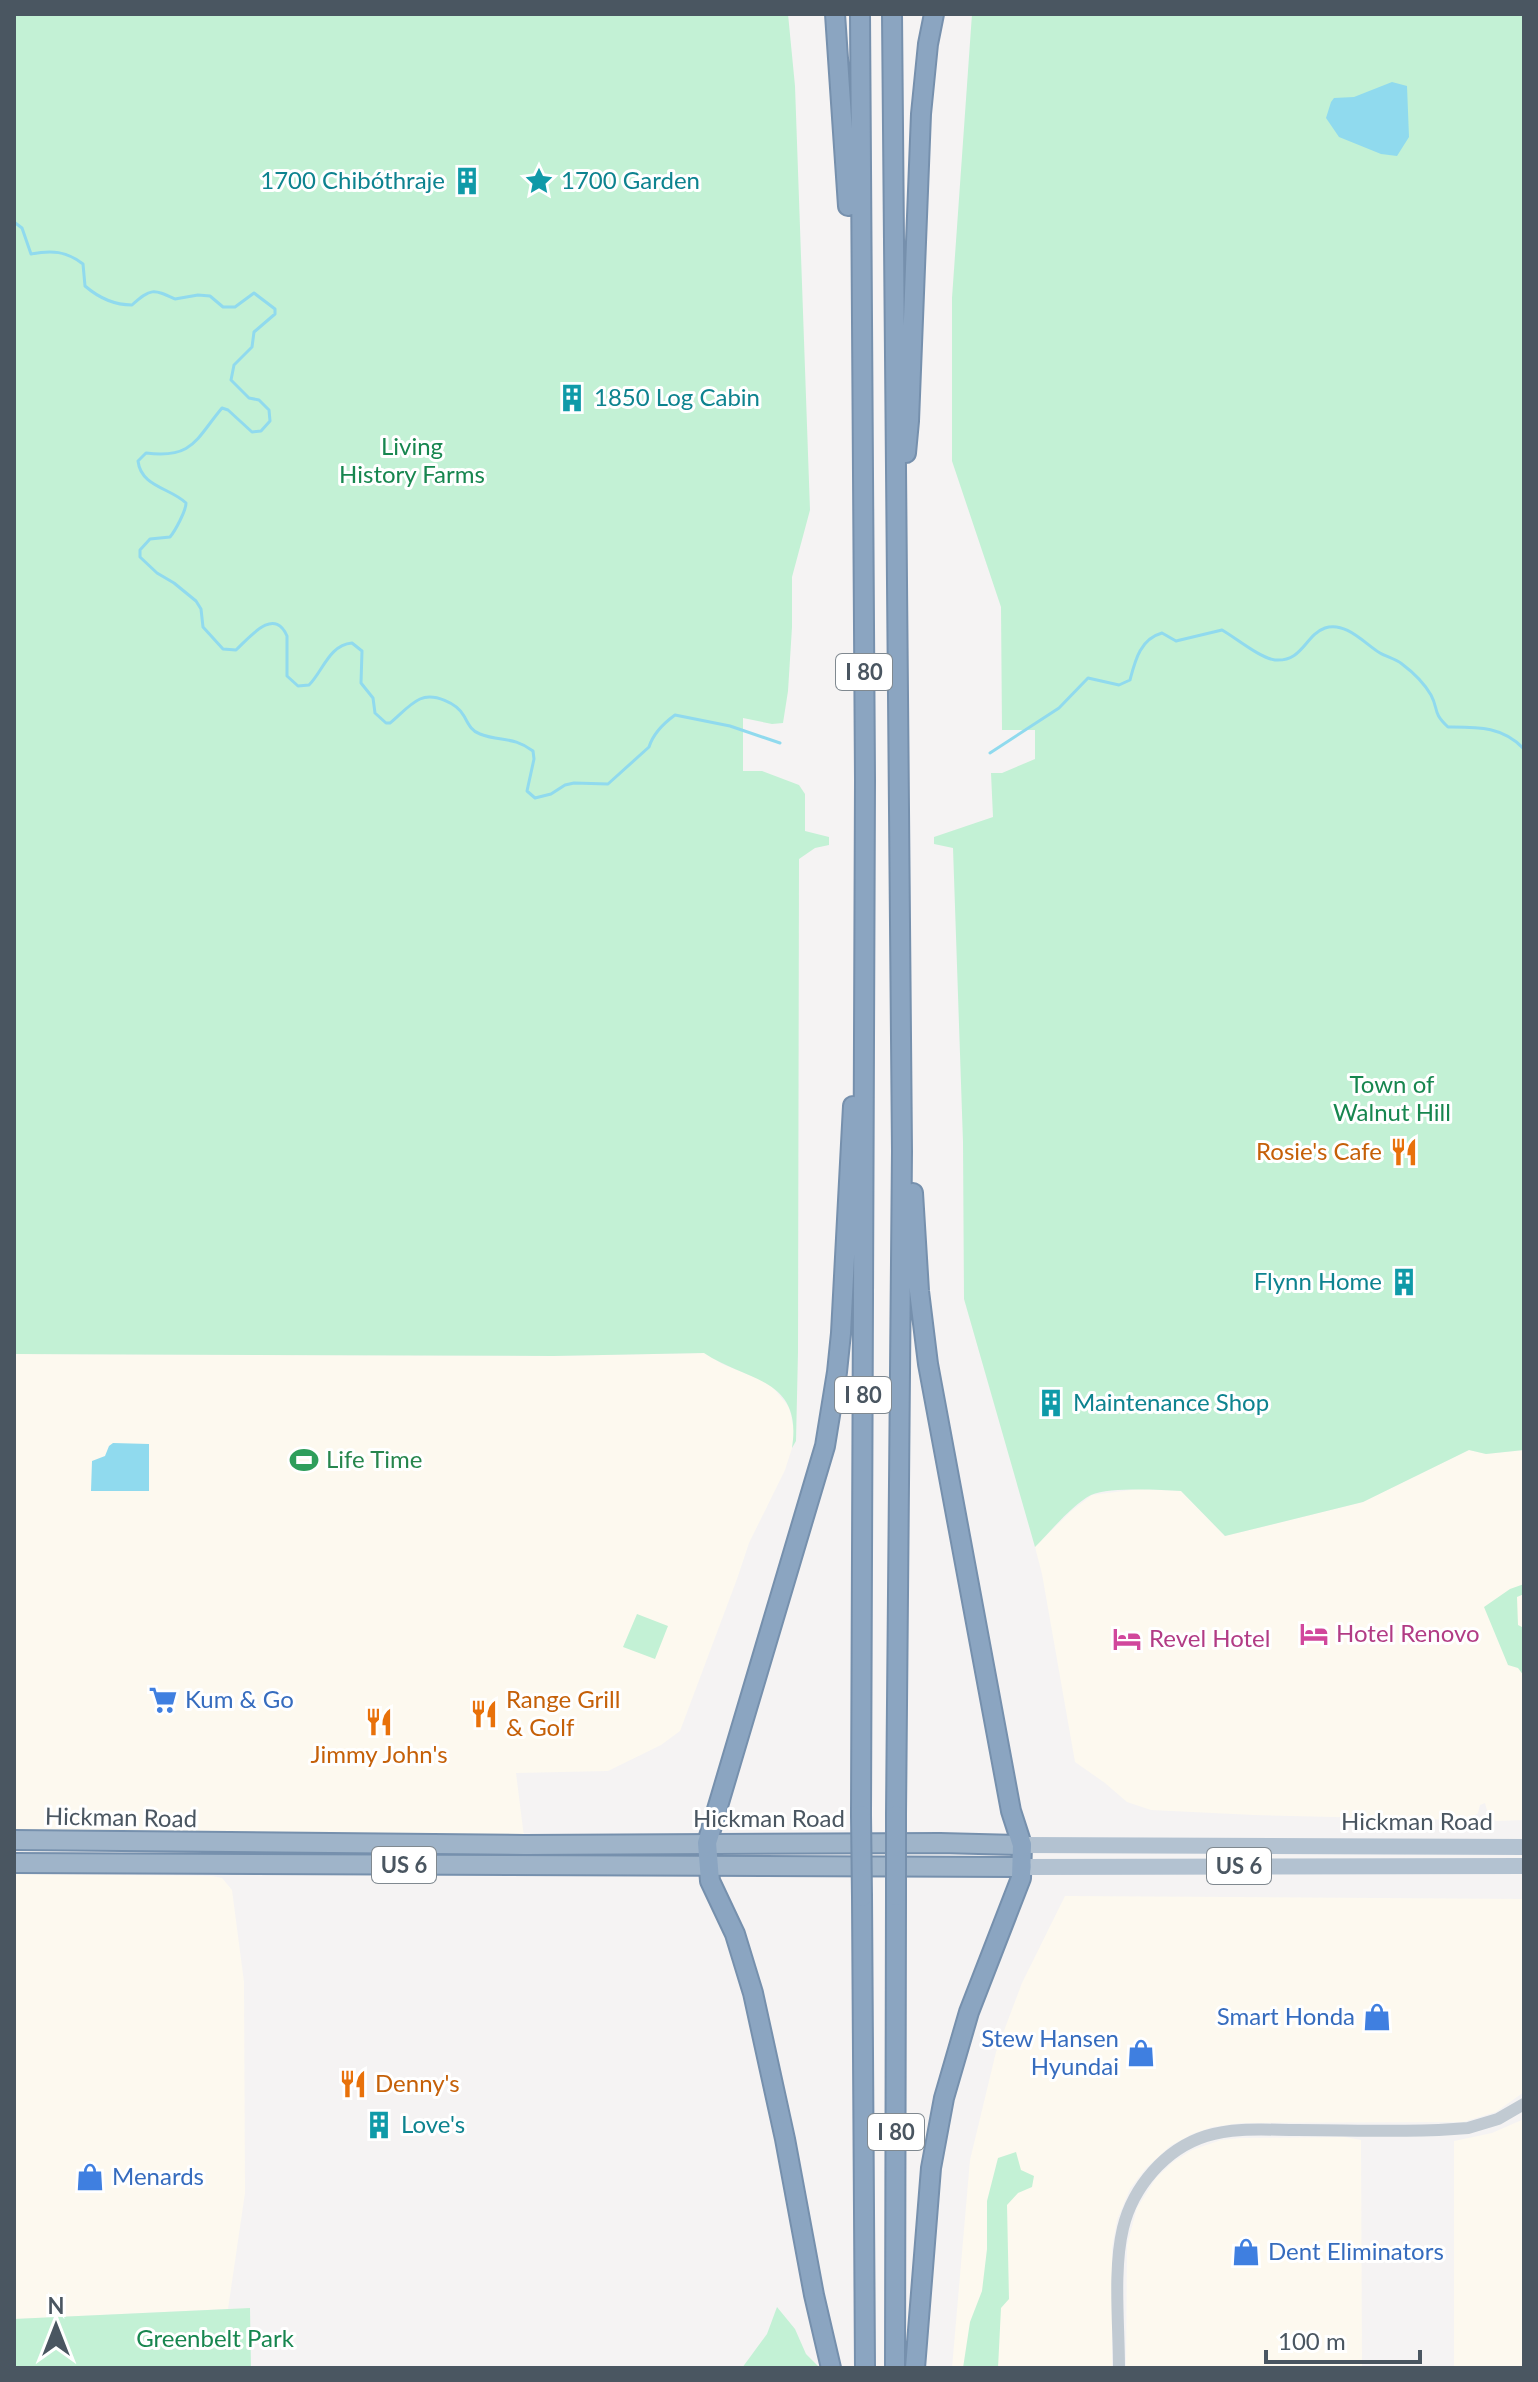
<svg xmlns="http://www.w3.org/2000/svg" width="1538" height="2382" viewBox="0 0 1538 2382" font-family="Lato,sans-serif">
<rect width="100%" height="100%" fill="#f5f3f3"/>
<path fill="#fdf9ef" d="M705 1353 722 1364 769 1383 789 1407 794 1430 792 1448 785 1470 749 1543 737 1579 680 1731 661 1745 608 1771 516 1773 525 1845 14 1839V1354L553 1356Z
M1469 1450 1486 1454 1524 1450V1820L1496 1821 1488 1814 1485 1803 1480 1805 1478 1813 1473 1817 1459 1820 1254 1815 1151 1810 1127 1802 1105 1783 1075 1762 1042 1574 1035 1547 1070 1512 1092 1495 1139 1489 1181 1491 1225 1536 1363 1502Z
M14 1874 212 1876 222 1878 232 1890 244 1982 245 2193 228 2309 14 2319Z
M1065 1896 1524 1899V2092L1496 2112 1463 2122 1241 2123 1212 2127 1192 2134 1170 2146 1146 2168 1130 2189 1117 2220 1112 2248V2368H952L970 2160 996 2052 1022 1983Z
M1524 2119V2368H1454V2141L1492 2133Z
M1345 2137 1361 2140 1362 2368H1126L1127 2245 1137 2208 1156 2178 1173 2162 1192 2150 1221 2140 1241 2138Z"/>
<path fill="#c3f1d5" d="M14 14H788L795 86 810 510 792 577V627L788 691 783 723 772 724 743 718V771H762L799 785 805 794V831L829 837V845L815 848 799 859 798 1352 796 1441 792 1448C803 1377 747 1382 704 1353L553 1356 14 1354Z
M972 14H1524V1450L1486 1454 1469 1450 1363 1502 1225 1536 1181 1491C1159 1490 1110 1487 1091 1495 1072 1505 1050 1532 1035 1547L964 1299 963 1142 953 848 934 844V837L993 817 991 773H1002L1035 759V730H1002L1001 607 952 461V298Z
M1524 1584V1594L1517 1597 1518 1625 1524 1628V1676L1518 1668 1508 1665 1484 1607 1510 1589Z
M637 1614 668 1626 655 1659 623 1647Z
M1016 2152 1021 2170 1034 2176 1032 2187 1018 2193 1007 2205 1009 2299 1001 2308 998 2368H963L970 2322 982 2291 987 2249V2201L998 2158Z
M777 2307 795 2329 806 2354 820 2368H742L767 2334Z
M250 2308 251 2368H14V2319Z"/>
<path fill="#90daee" d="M1392 82 1407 86 1409 137 1397 156 1381 154 1339 137 1326 118 1331 102 1334 98 1354 97Z
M113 1443 149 1444V1491H91L92 1461 105 1456 109 1446Z"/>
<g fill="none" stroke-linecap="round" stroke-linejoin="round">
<path stroke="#90daee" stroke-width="3" d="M14 222 22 228 31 254C52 250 66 251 83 264L85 286C99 298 113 305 132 305 151 288 153 289 175 299L198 295 210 296 223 307H235L254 293 275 309V314L254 332 252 347 234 365 231 380 249 398 259 400 269 410 270 421 261 431 252 432 228 410 222 408C196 439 193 459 146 453L138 461C141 487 171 488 186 503 186 511 175 531 170 537L150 539 140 550V557L157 573 174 583 196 601 201 609 203 627 223 649 236 650C249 638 274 606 287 636V676L298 686 309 685C323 671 329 645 352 643L362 651 361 683 373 698 375 713 386 723H390C399 716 409 704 420 699 434 693 457 703 464 716 468 723 471 731 480 734 501 742 513 736 533 751L534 759 527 791 535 798 551 794 565 785 574 783 608 784 649 747C653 734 664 723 675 715L730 726 780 743
M990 753 1059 708 1088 678 1119 685 1130 680C1135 661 1140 639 1162 633L1176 641 1222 630C1236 638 1260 658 1275 660 1303 662 1305 635 1325 628 1346 621 1365 644 1380 653 1387 657 1396 659 1402 664 1414 673 1424 683 1431 695 1439 710 1432 712 1448 727 1477 727 1503 726 1524 749"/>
<defs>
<path id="trunk" d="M14 1840 525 1845 940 1843 1022 1845
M14 1863 1022 1867"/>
<path id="motorway" d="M835 14 848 206
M860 14 865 780 861 1815
M892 14 902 1151 896 1815
M906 453 909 421 921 114 928 44 934 14
M913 1193 919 1291 928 1364 1011 1811 1022 1845 1021 1878 969 2012 944 2098 931 2168 915 2368
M862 1897 865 2368
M831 2368 814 2295 785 2139 753 1993 735 1934 710 1881 707 1843 825 1446 837 1372 841 1333 853 1106
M895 2368 896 1896"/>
</defs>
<use href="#trunk" stroke="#7690ad" stroke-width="22"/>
<use href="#motorway" stroke="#7690ad" stroke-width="22"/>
<path stroke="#c1cad2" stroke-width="12" d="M1119 2368C1119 2324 1113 2270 1123 2228 1133 2187 1165 2149 1206 2136 1235 2127 1267 2130 1297 2130 1354 2130 1411 2133 1468 2128L1498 2119 1524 2104"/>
<path stroke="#b3c2d1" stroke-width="16" d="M1022 1845 1524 1847
M1022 1867 1524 1866"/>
<use href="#trunk" stroke="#9fb4c9" stroke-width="18"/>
<use href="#motorway" stroke="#8ba5c1" stroke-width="18"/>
<defs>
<path id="motorway-bridge" d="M861 1815 862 1897
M896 1896V1815"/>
</defs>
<use href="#motorway-bridge" stroke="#7690ad" stroke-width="22" stroke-linecap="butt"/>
<use href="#motorway-bridge" stroke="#8ba5c1" stroke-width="18"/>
</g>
<defs>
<symbol id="building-bare" viewBox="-9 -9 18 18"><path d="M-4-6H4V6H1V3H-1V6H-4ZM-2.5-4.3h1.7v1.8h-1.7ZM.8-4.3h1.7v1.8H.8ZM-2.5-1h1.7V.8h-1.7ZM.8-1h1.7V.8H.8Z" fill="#0f9aa8" stroke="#fff" stroke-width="2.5" paint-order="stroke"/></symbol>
<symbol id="sight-bare" viewBox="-9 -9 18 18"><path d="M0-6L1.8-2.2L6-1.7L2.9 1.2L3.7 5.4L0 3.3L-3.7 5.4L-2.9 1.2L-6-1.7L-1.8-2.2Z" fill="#0f9aa8" stroke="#fff" stroke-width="2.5" paint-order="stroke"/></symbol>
<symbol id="restaurant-bare" viewBox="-9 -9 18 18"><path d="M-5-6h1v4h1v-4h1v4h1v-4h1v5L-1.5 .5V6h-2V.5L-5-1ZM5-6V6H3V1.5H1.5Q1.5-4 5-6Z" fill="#e8710a" stroke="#fff" stroke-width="2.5" paint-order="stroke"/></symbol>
<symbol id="stadium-bare" viewBox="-9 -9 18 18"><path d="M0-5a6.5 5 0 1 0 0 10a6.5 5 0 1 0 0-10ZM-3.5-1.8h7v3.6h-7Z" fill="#2e9e5b" stroke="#fff" stroke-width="2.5" paint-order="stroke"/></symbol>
<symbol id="hotel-bare" viewBox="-9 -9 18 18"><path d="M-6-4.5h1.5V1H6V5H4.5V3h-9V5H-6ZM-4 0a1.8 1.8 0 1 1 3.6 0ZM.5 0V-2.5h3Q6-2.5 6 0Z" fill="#d1479c" stroke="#fff" stroke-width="2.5" paint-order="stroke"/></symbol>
<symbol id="supermarket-bare" viewBox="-9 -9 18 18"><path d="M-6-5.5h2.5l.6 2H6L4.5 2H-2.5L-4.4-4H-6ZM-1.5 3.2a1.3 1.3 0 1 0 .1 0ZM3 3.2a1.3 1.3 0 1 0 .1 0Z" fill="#3f7fe0" stroke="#fff" stroke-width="2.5" paint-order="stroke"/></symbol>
<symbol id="shop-bare" viewBox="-9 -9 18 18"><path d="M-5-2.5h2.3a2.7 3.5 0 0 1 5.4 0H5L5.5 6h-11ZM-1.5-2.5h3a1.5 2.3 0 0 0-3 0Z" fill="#3f7fe0" stroke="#fff" stroke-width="2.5" paint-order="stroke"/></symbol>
</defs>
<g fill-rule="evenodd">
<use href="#building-bare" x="447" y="161" width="40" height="40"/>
<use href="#sight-bare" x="519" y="161" width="40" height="40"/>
<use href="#building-bare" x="552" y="378" width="40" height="40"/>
<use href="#restaurant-bare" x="1384" y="1132" width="40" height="40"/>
<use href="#building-bare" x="1384" y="1262" width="40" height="40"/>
<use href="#building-bare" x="1031" y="1383" width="40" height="40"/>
<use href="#stadium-bare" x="284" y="1440" width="40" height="40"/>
<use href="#hotel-bare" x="1294" y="1614" width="40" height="40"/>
<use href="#hotel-bare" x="1107" y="1619" width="40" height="40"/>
<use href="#supermarket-bare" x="143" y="1680" width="40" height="40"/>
<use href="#restaurant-bare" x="464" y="1694" width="40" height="40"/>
<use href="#restaurant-bare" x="359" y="1702" width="40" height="40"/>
<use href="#shop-bare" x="1357" y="1997" width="40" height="40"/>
<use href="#shop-bare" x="1121" y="2033" width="40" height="40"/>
<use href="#restaurant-bare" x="333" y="2064" width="40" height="40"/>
<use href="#building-bare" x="359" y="2105" width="40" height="40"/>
<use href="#shop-bare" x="70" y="2157" width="40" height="40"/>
<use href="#shop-bare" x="1226" y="2232" width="40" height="40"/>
</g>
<g text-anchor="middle" stroke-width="6" stroke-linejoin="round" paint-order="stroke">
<g fill="#fff" stroke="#808990" stroke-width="2">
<rect x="836" y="654" width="56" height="36" rx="6"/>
<rect x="835" y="1377" width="56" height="36" rx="6"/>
<rect x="372" y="1847" width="64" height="36" rx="6"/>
<rect x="1207" y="1848" width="64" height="36" rx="6"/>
<rect x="868" y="2114" width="56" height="36" rx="6"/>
</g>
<g font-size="22" font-weight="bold" fill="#4a5661">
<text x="864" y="680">I 80</text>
<text x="863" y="1403">I 80</text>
<text x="404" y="1873">US 6</text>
<text x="1239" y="1874">US 6</text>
<text x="896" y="2140">I 80</text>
</g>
<g font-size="24" fill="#0d838f" stroke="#fff" text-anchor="start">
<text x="445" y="189" text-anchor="end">1700 Chibóthraje</text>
<text x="561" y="189">1700 Garden</text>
<text x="594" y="406">1850 Log Cabin</text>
<text x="1382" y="1290" text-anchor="end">Flynn Home</text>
<text x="1073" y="1411">Maintenance Shop</text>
<text x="401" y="2133">Love's</text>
</g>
<g font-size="24" fill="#17864f" stroke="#fff">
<text x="412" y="455">Living<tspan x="412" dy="28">History Farms</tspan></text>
<text x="1392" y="1093">Town of<tspan x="1392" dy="28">Walnut Hill</tspan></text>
<text x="215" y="2347">Greenbelt Park</text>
</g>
<g font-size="24" fill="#c56008" stroke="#fff" text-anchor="start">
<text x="1382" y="1160" text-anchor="end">Rosie's Cafe</text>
<text x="506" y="1708">Range Grill<tspan x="506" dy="28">&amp; Golf</tspan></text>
<text x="379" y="1763" text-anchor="middle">Jimmy John's</text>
<text x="375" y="2092">Denny's</text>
</g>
<g font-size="24" fill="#27864d" stroke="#fff" text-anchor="start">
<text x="326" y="1468">Life Time</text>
</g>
<g font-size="24" fill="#b23c85" stroke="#fff" text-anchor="start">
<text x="1336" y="1642">Hotel Renovo</text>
<text x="1149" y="1647">Revel Hotel</text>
</g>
<g font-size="24" fill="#366cbe" stroke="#fff" text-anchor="start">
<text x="185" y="1708">Kum &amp; Go</text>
<text x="1355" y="2025" text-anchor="end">Smart Honda</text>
<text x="1119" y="2047" text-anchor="end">Stew Hansen<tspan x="1119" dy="28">Hyundai</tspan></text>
<text x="112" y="2185">Menards</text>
<text x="1268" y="2260">Dent Eliminators</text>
</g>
<g font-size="24" fill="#4a5661" stroke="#fff">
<text transform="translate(121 1818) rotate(1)" y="8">Hickman Road</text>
<text x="769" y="1827">Hickman Road</text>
<text x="1417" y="1830">Hickman Road</text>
</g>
</g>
<rect width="1538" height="2382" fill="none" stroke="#4a5661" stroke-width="32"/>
<g transform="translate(56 2326)" stroke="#ffffff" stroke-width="6" paint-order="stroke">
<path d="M0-6L14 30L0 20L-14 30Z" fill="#4a5661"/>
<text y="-12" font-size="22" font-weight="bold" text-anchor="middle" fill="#4a5661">N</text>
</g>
<path d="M1266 2350v12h154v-12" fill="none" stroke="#4a5661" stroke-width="4"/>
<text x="1278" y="2350" font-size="24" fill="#4a5661" stroke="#ffffff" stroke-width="6" paint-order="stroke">100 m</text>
</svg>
